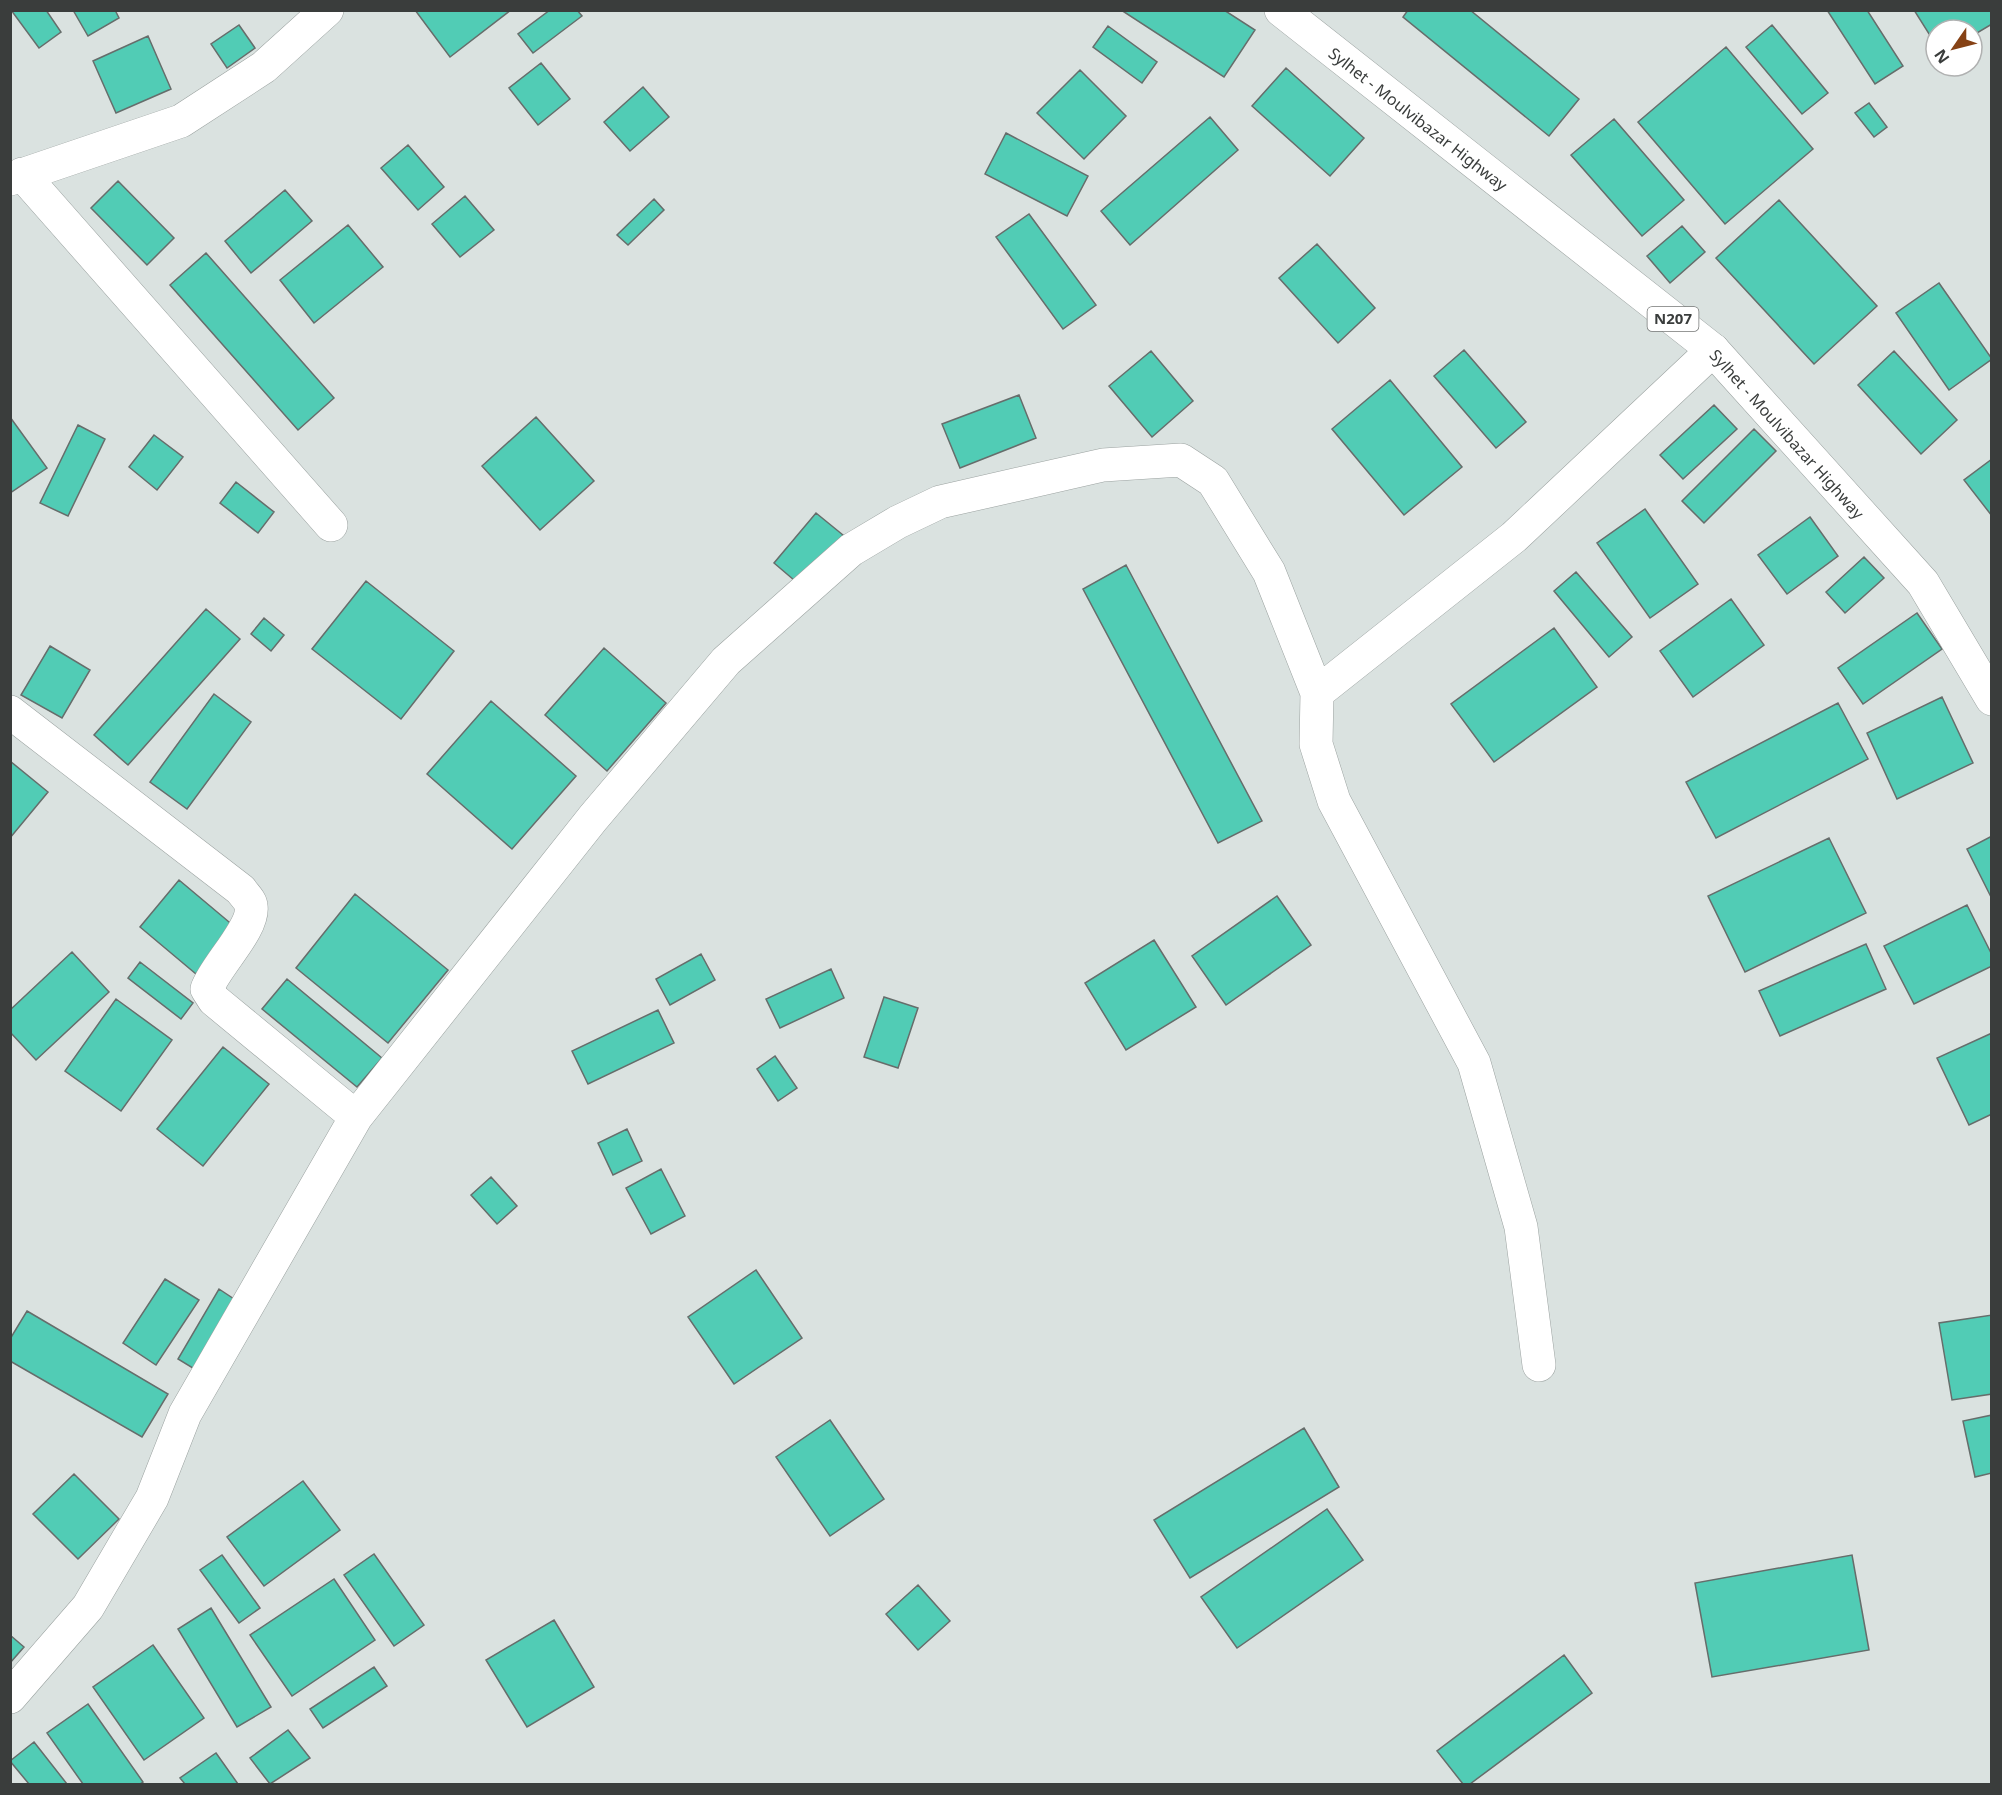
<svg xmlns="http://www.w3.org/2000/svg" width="2002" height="1795" viewBox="0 0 2002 1795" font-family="'Noto Sans',sans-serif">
<rect width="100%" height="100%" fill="#dae2e0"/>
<path fill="#51ccb5" stroke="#666d6b" stroke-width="1.5" d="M11 10H46L61 32 39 48Z
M73 10H115L119 18 88 36Z
M415 10H511L450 57Z
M550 10H577L582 16 533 53 518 34Z
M1121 10H1224L1255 30 1224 77Z
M1408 10H1470L1579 99 1549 136 1403 17Z
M1827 10H1867L1903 66 1875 84Z
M1914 10H1992V24L1972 36V30H1936V45Z
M239 25 255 48 227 68 211 44Z
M1772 25 1828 93 1802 114 1746 47Z
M1108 26 1157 62 1142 83 1093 47Z
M148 36 171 89 116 113 93 61Z
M1726 47 1813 149 1725 224 1638 122Z
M541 63 570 99 538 125 509 88Z
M1286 68 1364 138 1330 176 1252 106Z
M1080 70 1126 116 1084 159 1037 113Z
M643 87 669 117 630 151 604 122Z
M1869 103 1887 127 1874 137 1855 113Z
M1210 117 1238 150 1130 245 1101 211Z
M1614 119 1684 200 1642 236 1571 155Z
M1006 133 1088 176 1067 216 985 174Z
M408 145 444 187 418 210 381 168Z
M118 181 174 238 147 265 91 208Z
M285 190 312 221 251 273 225 241Z
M465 196 494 230 460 257 432 224Z
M654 199 664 210 628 245 617 235Z
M1779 200 1877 306 1814 364 1716 258Z
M1029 214 1096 305 1063 329 996 237Z
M348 225 383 267 314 323 280 280Z
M1682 226 1705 252 1670 283 1647 256Z
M1317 244 1375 308 1338 343 1279 278Z
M206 253 334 398 298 430 170 285Z
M1939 283 1992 359 1949 390 1896 313Z
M1464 350 1526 422 1496 448 1434 376Z
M1151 351 1193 401 1152 437 1109 386Z
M1894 351 1957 420 1921 454 1858 385Z
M1390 380 1462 467 1404 515 1332 429Z
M1019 395 1036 438 960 468 942 424Z
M1714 405 1737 429 1683 479 1660 455Z
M10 417 47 468 10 493Z
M536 417 594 481 540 530 482 466Z
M78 425 105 439 68 516 40 503Z
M1754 429 1776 451 1704 523 1682 501Z
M154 435 183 457 157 490 129 467Z
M1992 459V516L1964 480Z
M236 482 274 512 258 533 220 503Z
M1645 509 1698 584 1650 618 1597 543Z
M816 513 843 535 801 586 774 563Z
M1810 517 1838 556 1787 594 1758 555Z
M1864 557 1884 578 1845 613 1826 592Z
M1126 565 1262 821 1218 843 1083 589Z
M1576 572 1632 637 1609 657 1554 591Z
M366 581 454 651 401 719 312 649Z
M1731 599 1764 645 1693 697 1660 651Z
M206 609 240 639 128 765 94 735Z
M1917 613 1942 649 1863 704 1838 668Z
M264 618 284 635 271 651 251 634Z
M1554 628 1597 687 1494 762 1451 704Z
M50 646 90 670 62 718 21 695Z
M604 648 666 703 607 771 545 715Z
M214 694 251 722 187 809 150 782Z
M1942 697 1973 763 1897 799 1867 733Z
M491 701 576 776 512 849 427 774Z
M1838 703 1868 759 1716 838 1686 782Z
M10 761 48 792 10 838Z
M1992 836V899L1967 849Z
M1829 838 1866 913 1745 972 1708 896Z
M179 880 235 927 196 974 140 927Z
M355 894 448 970 388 1043 296 968Z
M1277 896 1311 945 1226 1005 1192 956Z
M1967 905 1992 955V966L1914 1004 1884 946Z
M1154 940 1196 1007 1126 1050 1085 983Z
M1866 944 1886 989 1780 1036 1759 991Z
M72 952 109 992 36 1060 10 1032V1010Z
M701 954 715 980 670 1005 656 979Z
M140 962 193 1003 181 1019 128 978Z
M831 969 844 998 780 1028 766 999Z
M287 979 382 1058 357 1087 262 1009Z
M884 997 918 1008 898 1068 864 1057Z
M116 999 172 1040 121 1111 65 1071Z
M658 1010 674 1043 588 1084 572 1051Z
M1992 1033V1114L1969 1125 1937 1058Z
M223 1047 269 1084 203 1166 157 1129Z
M775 1056 797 1088 778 1101 757 1069Z
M627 1129 642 1161 613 1175 598 1143Z
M661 1169 685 1216 651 1234 626 1188Z
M491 1177 517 1206 497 1224 471 1195Z
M756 1270 802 1338 734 1384 688 1317Z
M165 1279 199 1300 156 1365 123 1343Z
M219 1289 237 1301 196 1370 178 1359Z
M27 1311 168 1394 142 1437 10 1361V1339Z
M1992 1315V1394L1952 1400 1939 1323Z
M1992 1415V1473L1975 1477 1963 1421Z
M830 1420 884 1499 830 1536 776 1457Z
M1304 1428 1339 1487 1190 1578 1154 1520Z
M74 1474 119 1519 78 1559 33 1514Z
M303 1481 340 1530 264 1586 227 1537Z
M1327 1509 1363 1560 1237 1648 1201 1597Z
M374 1554 424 1625 394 1646 344 1575Z
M222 1555 260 1608 239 1623 200 1570Z
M1852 1555 1869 1650 1712 1677 1695 1583Z
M334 1579 375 1640 292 1696 250 1635Z
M918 1585 950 1621 918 1650 886 1614Z
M211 1608 271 1707 237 1727 178 1629Z
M554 1620 594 1687 527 1727 486 1660Z
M10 1635 24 1647 10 1663Z
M153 1645 204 1718 144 1760 93 1687Z
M1564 1655 1592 1693 1470 1784H1463L1437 1751Z
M374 1667 387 1686 323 1728 310 1709Z
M88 1704 143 1782 140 1784H83L47 1733Z
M288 1730 310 1758 270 1784 250 1758Z
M34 1742 67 1784H29L10 1761Z
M216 1753 238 1784H185L180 1778Z"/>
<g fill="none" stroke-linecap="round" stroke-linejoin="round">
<defs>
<path id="minor" d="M22 174 331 525
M10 179 181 121 264 67 327 10
M1317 693 1316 744 1334 801 1474 1063 1521 1227 1539 1365
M10 712 241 890C244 895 251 901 251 906 255 928 215 966 207 989L214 1000 356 1117
M10 1697 88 1607 152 1498 185 1414 356 1117 593 818 726 661 851 550 898 522 940 502 1103 465 1181 460 1213 481 1269 572 1317 693 1514 537 1713 350"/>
<path id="trunk" d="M1281 10 1713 350 1923 583 1992 699"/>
</defs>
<use href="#minor" stroke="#9ba2a0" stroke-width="34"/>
<use href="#trunk" stroke="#9ba2a0" stroke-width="34"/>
<use href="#minor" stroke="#fff" stroke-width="33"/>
<use href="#trunk" stroke="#fff" stroke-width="33"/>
</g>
<g text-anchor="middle" stroke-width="4.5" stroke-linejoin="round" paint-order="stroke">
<rect fill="#fff" stroke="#757776" stroke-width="1.5" x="1647.5" y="307" width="51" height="24" rx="4.5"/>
<g font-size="15" font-weight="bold" fill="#3a3d3c">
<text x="1673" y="324">N207</text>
</g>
<g font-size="16" fill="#3a3d3c" stroke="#fff">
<text transform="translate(1418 119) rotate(38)" y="6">Sylhet - Moulvibazar Highway</text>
<text transform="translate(1787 434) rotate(48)" y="6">Sylhet - Moulvibazar Highway</text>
</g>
</g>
<rect width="2002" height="1795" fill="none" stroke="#3a3d3c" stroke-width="24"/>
<g transform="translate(1954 48) rotate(235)"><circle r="28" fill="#ffffff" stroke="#b0b1b1" stroke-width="1.5"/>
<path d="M0-4.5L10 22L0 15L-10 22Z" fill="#864215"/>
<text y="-9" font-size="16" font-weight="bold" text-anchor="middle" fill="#3a3d3c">N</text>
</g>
</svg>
